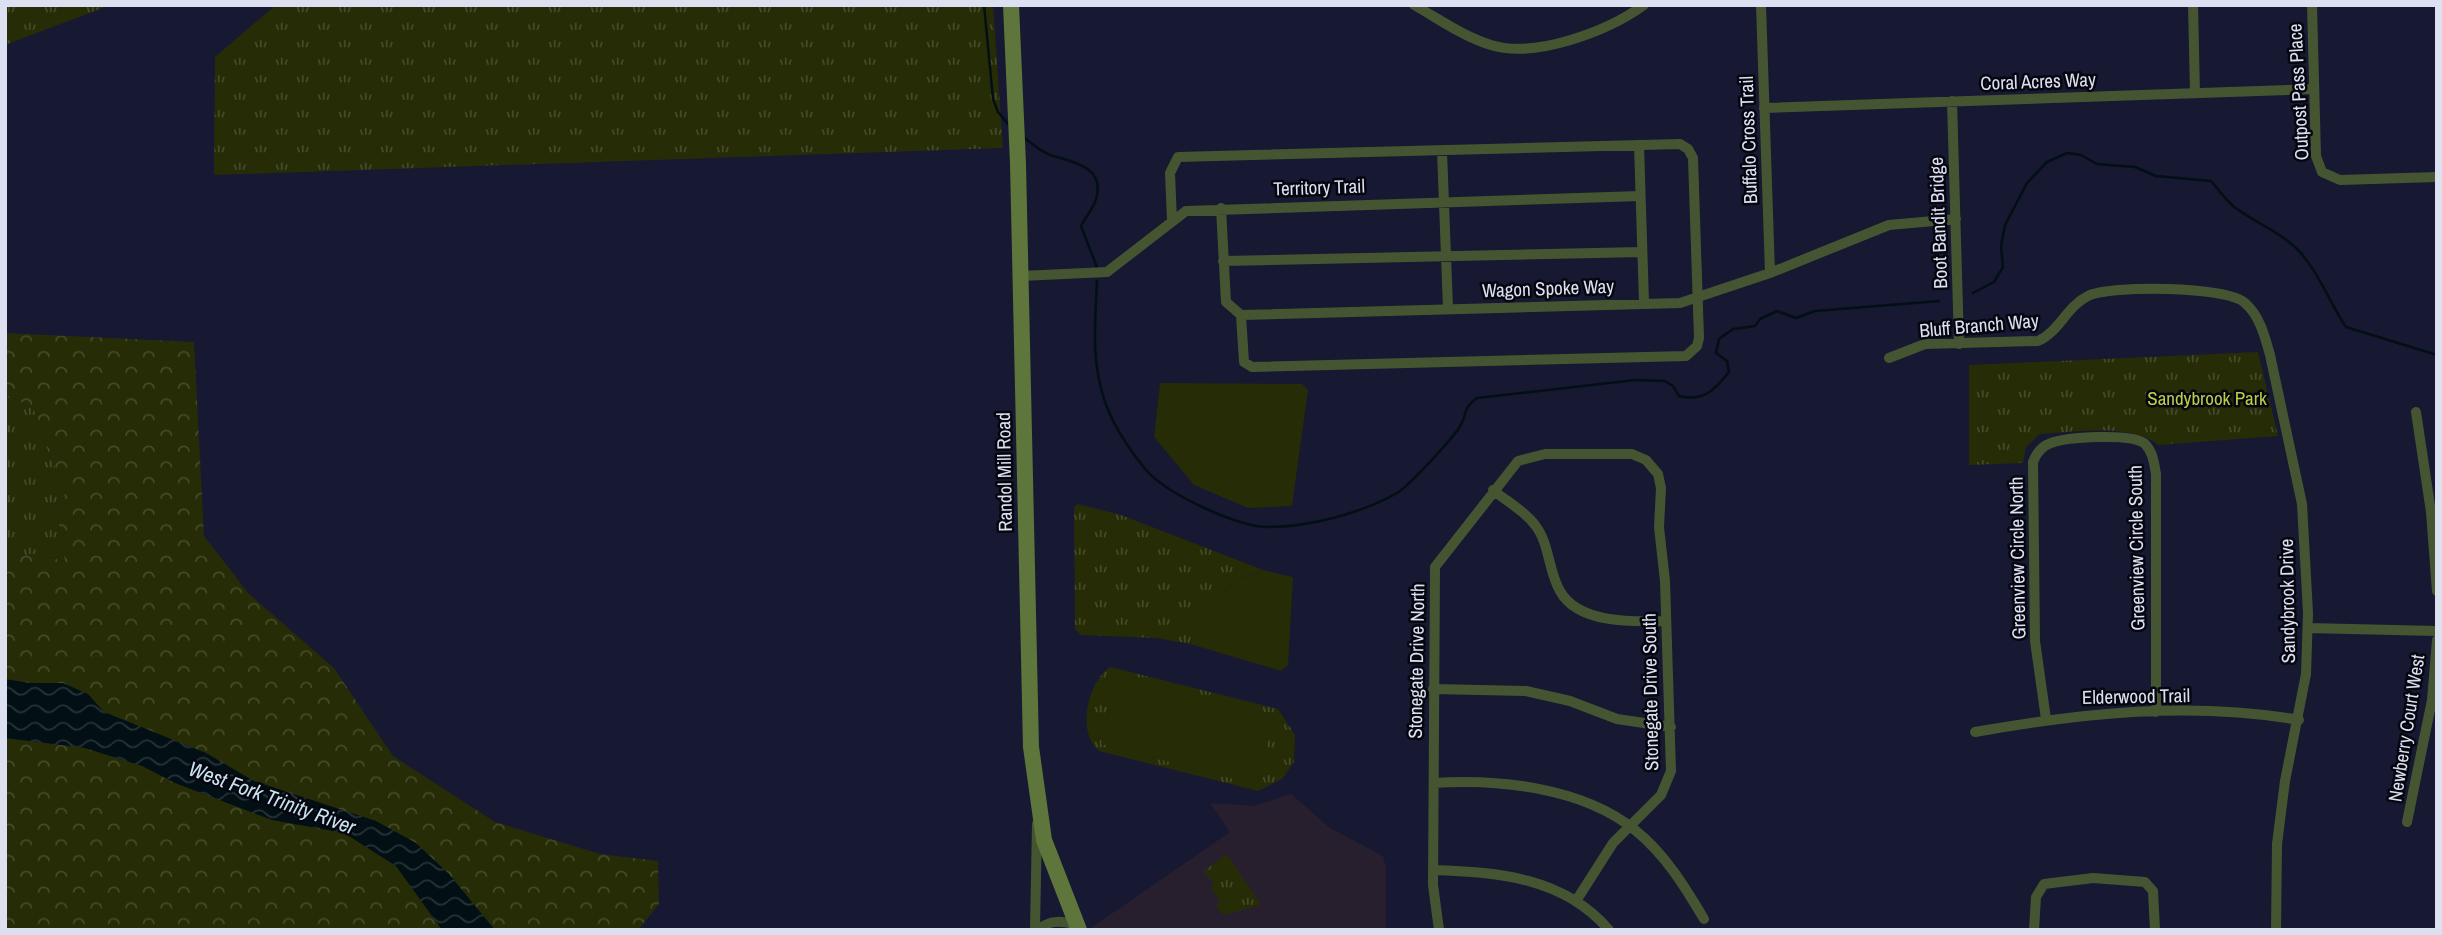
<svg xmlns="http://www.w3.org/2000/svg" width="2442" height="935" viewBox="0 0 2442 935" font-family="'Archivo Narrow',sans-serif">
<defs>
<pattern id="grass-tufts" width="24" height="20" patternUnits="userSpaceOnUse" patternTransform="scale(1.75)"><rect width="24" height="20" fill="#262c06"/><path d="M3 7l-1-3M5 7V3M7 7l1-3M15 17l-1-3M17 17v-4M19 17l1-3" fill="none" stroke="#454a2b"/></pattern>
<pattern id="forest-crowns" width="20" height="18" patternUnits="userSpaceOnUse" patternTransform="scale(1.75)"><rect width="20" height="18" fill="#262c06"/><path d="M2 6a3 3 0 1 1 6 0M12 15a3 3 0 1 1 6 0" fill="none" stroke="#454a2b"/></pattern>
<pattern id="water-waves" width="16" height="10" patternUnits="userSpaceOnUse" patternTransform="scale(1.75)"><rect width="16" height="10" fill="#020f15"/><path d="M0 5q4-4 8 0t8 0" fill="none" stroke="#263238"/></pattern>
</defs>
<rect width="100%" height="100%" fill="#161931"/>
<path fill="#271f2e" d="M1291 794 1330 828 1383 856 1386 867V930H1088L1230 832 1210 803 1254 806Z"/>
<path fill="url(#grass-tufts)" d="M5 5H137L108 6 5 45Z
M276 5H993L1003 148 214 175 215 57Z
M2258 352 2278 436 2158 445C2134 423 2071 432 2040 434L2026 447 2023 463 1969 465V365Z
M5 394 34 409 51 460 67 486 58 519 66 561 33 554 5 558Z
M1078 504 1121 515 1263 570C1229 580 1197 609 1190 644L1156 638 1081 635 1075 629 1074 507Z
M1110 667 1278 709 1295 735 1294 762 1282 779 1258 791 1099 751C1076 732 1088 682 1110 667Z
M1227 854 1261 905 1223 915 1216 906 1220 901 1211 888 1214 885 1204 871Z"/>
<path fill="url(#forest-crowns)" d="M5 333 194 342 204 536 249 594 334 668 393 756 495 822 600 854 658 861 659 904 638 930H5V558L33 554 65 561 58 519 67 486 51 460 34 409 5 394Z"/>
<path fill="#262c06" d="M1160 383 1302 384 1308 390 1292 506 1248 508 1194 485 1154 437Z
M1263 570 1293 577 1288 665 1281 671 1190 644C1197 609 1229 580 1263 570Z
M1119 674 1275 715 1257 785 1101 744Z"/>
<path fill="url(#water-waves)" d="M5 679 30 683H63L88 694 104 712 206 753 254 781 376 821 416 843 449 874 495 930H442L396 866 344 833 272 820 175 783 142 766 85 748 5 738Z"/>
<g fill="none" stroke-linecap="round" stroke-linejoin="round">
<path stroke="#020f15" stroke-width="2.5" d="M984 5 993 99 998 112 1008 124
M1023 137C1031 143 1040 151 1050 155 1073 162 1108 167 1095 202 1092 210 1085 218 1081 226L1098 270
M1097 281C1095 322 1091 362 1105 402 1113 425 1130 451 1146 470 1167 494 1237 527 1269 527 1309 527 1362 513 1397 493 1409 486 1450 441 1459 428 1469 414 1460 411 1477 398L1635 380 1665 381 1673 386 1679 396C1703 402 1715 390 1729 372L1727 361 1716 353 1719 339 1733 329 1755 326 1760 319 1777 311 1796 318 1815 311 1939 301
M1973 293 1994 282 2003 267 2001 246 2005 225 2027 183 2047 162 2067 153 2081 155 2097 164 2135 167 2156 176 2211 181C2218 189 2225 199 2233 206 2253 222 2278 230 2297 249 2318 270 2329 302 2346 327L2437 355"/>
<path stroke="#465531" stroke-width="10" d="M1414 5C1439 19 1464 37 1491 45 1535 59 1608 31 1644 5
M1761 5 1770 273
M2193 5 2195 93
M2312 5 2316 156 2322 172 2340 180 2437 177
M1952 101 1959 344
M1764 108 2314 89
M1639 145 1644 303
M1442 151 1448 308
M1221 208 1226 302 1241 315 1680 303 1770 273 1889 225 1956 219
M1172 221 1170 173 1178 157 1680 144 1688 149 1693 158 1699 338 1697 346 1686 356 1252 367 1244 362 1241 315
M1223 261 1641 252
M1021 276 1107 272 1186 211 1640 196
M1889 358 1925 344 2038 341C2059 332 2067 306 2088 296 2110 285 2227 286 2245 303 2260 316 2265 337 2270 355L2302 504 2308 613 2306 674 2285 781 2277 844 2276 930
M2416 412 2431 512 2437 591
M1493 490C1506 501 1525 511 1535 525 1550 544 1548 571 1560 591 1578 624 1634 622 1665 621
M2308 628 2437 631
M1433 689 1526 691 1570 701 1617 719 1671 727
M2046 719 2035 641 2033 462C2036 454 2042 446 2051 443 2067 437 2130 433 2144 443 2153 451 2154 463 2156 474V712
M1975 732C2082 713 2192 701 2299 720
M1434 783C1498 779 1582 787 1635 830 1665 854 1685 887 1704 919
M2407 822 2432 700 2437 640
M1433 870C1497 872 1564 877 1609 930
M1035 930 1037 824
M1038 930C1050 919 1063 921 1077 925
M1439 930 1433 885 1435 567 1518 461 1545 454H1632L1646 460 1658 474 1661 488 1659 527 1665 581 1671 771 1661 795 1613 843 1576 901
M2034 930 2036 897 2044 884 2093 878 2145 882 2153 891 2155 930"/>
<path stroke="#5e753b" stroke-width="16" d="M1011 5 1018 164 1031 747 1044 840 1079 930"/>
</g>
<g text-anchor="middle" stroke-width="5" stroke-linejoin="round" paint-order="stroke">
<g font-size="19" fill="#dde0f1" stroke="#05060f">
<text transform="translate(2038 81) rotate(-2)" y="7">Coral Acres Way</text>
<text transform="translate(2298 92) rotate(-93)" y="7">Outpost Pass Place</text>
<text transform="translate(1748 140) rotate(-92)" y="7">Buffalo Cross Trail</text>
<text transform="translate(1319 187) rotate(-2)" y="7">Territory Trail</text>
<text transform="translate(1938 223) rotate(-92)" y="7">Boot Bandit Bridge</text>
<text transform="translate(1548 288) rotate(-2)" y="7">Wagon Spoke Way</text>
<text transform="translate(1979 325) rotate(-5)" y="7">Bluff Branch Way</text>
<text transform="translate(1004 472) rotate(-91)" y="7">Randol Mill Road</text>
<text transform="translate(2136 548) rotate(-91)" y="7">Greenview Circle South</text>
<text transform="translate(2017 558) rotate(-91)" y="7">Greenview Circle North</text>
<text transform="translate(2287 601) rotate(-91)" y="7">Sandybrook Drive</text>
<text transform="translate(1416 661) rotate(-89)" y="7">Stonegate Drive North</text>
<text transform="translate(1650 692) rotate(-91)" y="7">Stonegate Drive South</text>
<text transform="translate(2136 696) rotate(-1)" y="7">Elderwood Trail</text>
<text transform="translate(2406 728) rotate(-81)" y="7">Newberry Court West</text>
</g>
<g font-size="19" fill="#b9cf48" stroke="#05060f">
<text x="2207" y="405">Sandybrook Park</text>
</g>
<g font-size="21" font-style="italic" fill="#c9e3ef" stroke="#05060f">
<text transform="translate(272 798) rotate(20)" y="7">West Fork Trinity River</text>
</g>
</g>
<rect width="2442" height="935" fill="none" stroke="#dde0f1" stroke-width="14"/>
</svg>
